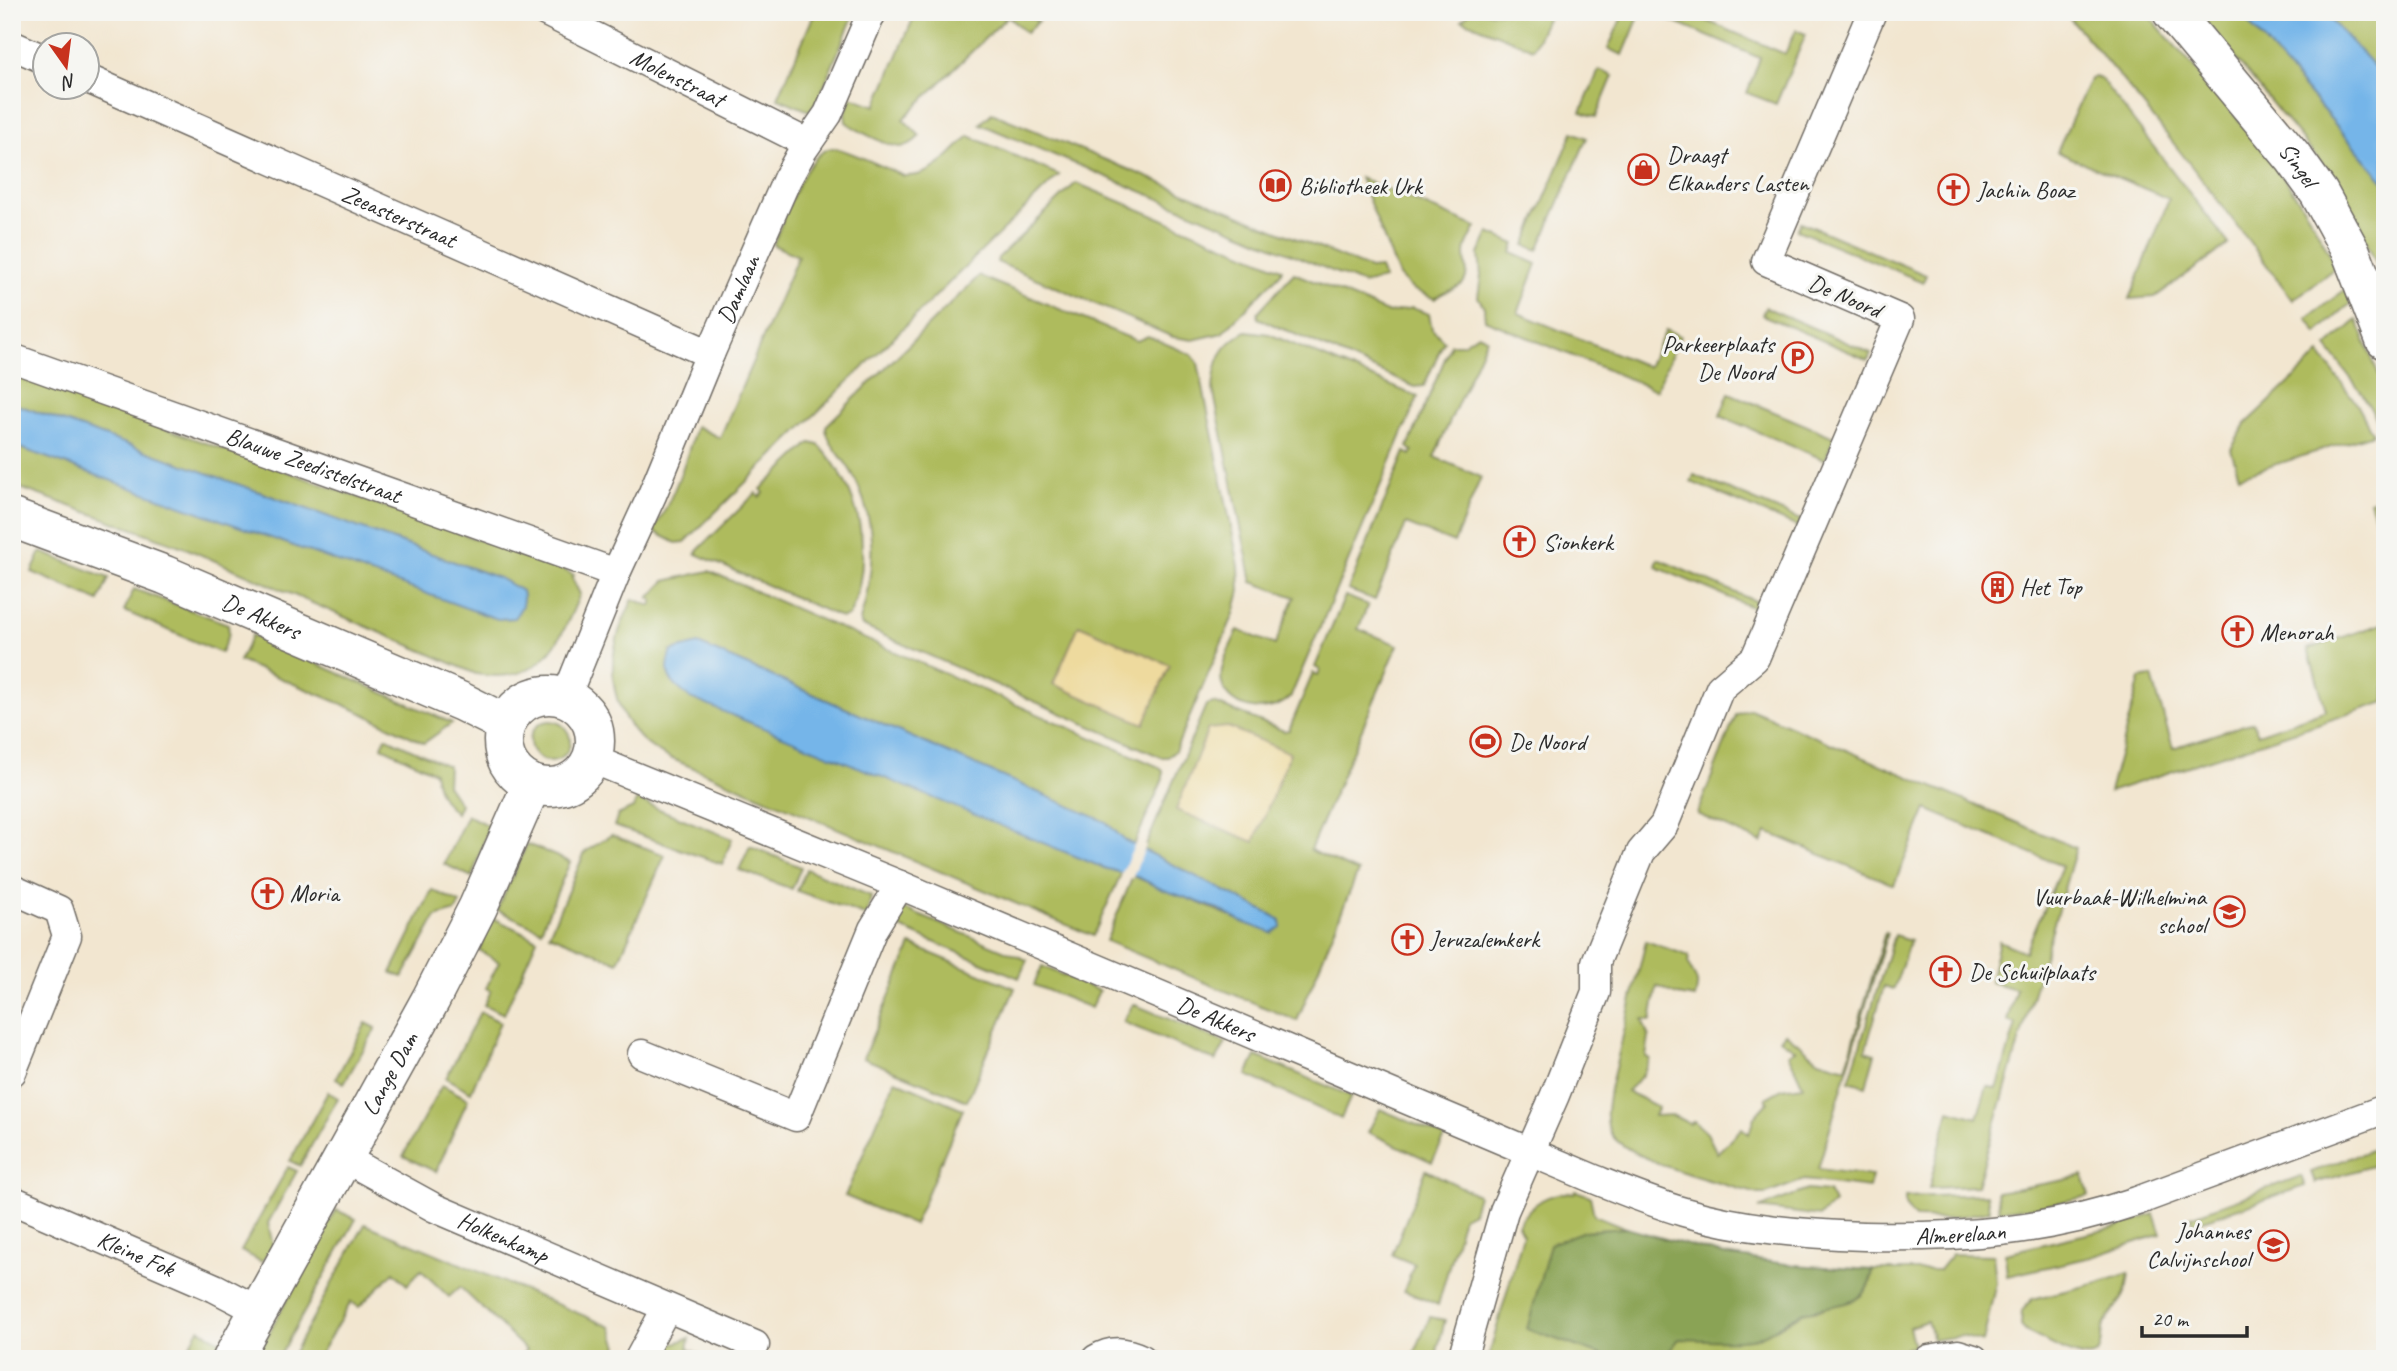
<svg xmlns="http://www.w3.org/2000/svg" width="2397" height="1371" viewBox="0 0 2397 1371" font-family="Caveat,sans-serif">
<rect width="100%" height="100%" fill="#f6f6f2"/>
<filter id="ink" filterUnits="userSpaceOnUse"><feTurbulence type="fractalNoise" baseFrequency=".0143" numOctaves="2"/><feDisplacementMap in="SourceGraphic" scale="14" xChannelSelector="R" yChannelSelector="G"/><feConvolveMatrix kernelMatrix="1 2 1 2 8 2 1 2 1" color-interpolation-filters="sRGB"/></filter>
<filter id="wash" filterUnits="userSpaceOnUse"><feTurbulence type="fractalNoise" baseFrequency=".00686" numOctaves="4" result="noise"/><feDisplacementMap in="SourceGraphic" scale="28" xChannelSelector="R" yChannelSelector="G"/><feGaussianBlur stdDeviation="1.57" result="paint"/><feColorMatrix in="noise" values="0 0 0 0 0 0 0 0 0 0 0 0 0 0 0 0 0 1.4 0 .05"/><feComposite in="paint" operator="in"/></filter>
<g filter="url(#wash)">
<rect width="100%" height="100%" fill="#f2e6d0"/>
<path fill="#aebb5d" stroke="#6c7344" stroke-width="2" d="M815 12H855L818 100 809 111 778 98Z
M916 12H1019L1038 21 1026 33 1008 16 903 119 920 136C914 142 908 147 900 147 887 146 856 130 846 122L845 114 851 97 876 106Z
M1470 12H1550L1533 49 1462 20Z
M1624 12H1641L1623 55 1608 49Z
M1650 12H1686L1785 54 1796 30 1806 34 1776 104 1747 93 1760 58Z
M2064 12H2146C2214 93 2292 170 2336 267L2293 300C2219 201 2145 103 2064 12Z
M2197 12H2239L2385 182V270L2381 274 2352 209 2326 169Z
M2323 12H2385V78L2382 76Z
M1599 70 1613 76 1596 117 1581 112Z
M2095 77 2101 79 2229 244 2155 297 2130 299 2169 199 2057 152 2090 79Z
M992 113 1370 269 1380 268 1384 279 1363 284 980 124Z
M1573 132 1587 138 1538 250 1525 245Z
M969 136 1059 175 685 542 676 543 653 531C674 497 685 464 696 426L720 438 798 256 773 245C782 224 807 146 834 148 847 149 889 170 904 176 933 178 950 154 969 136Z
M1360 178 1476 227C1473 233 1468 241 1466 248 1462 259 1471 270 1464 282 1459 290 1443 290 1435 299L1412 289 1399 276Z
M1076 183 1282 269 1280 274 1222 333 1193 340 1173 337 997 262 998 258Z
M1801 222 1926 275 1923 282 1797 230Z
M1489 233 1515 244 1512 253 1537 264 1518 313 1648 367 1666 330 1680 336 1656 390 1485 320 1484 307 1478 297 1481 276 1479 254Z
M1294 273 1389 313 1412 308 1429 314 1432 329 1444 341 1424 386 1415 387 1258 318V312Z
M979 276 1137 341 1148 336 1192 355 1198 363 1239 566 1240 591 1234 614 1175 751 1168 757H1161L862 626 860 621C875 570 878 521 852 473 845 459 825 442 826 426Z
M2346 289 2351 303 2317 333 2307 318Z
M1765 307 1871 353 1868 360 1762 315Z
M2357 320 2385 392V429H2382L2362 393 2327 347Z
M1246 331 1269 334 1418 397 1291 696C1273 717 1228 711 1222 684 1218 666 1231 646 1238 630L1275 645 1295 597 1252 582 1213 389C1215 361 1220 346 1246 331Z
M1478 334 1487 338 1434 457 1481 477 1454 543 1406 524 1375 600 1348 590 1405 452 1411 455 1413 451 1408 447 1451 344H1463Z
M2320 354 2357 404 2373 434 2239 476 2231 449 2246 424Z
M12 374 566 571 574 575 572 578 580 594C559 644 542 686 476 674L183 547 12 485V445L498 619 514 618 522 591 499 578 12 403Z
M1729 393 1834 437 1825 460 1720 416Z
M810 443 819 445C861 491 874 554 851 612L849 616 842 618 696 554 698 550 756 493 759 497 764 493 761 489Z
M1694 475 1801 520 1798 527 1691 482Z
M2385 496V550L2369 501Z
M41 552 109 578 99 601 32 572Z
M1658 559 1764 605 1761 611 1656 567Z
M709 571 1157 766 1163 771V779L1134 845 1124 840 1106 822 699 644 671 651 1054 846 1104 868 1122 872 1093 936 670 758C623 737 604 689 617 639 620 625 627 612 633 599L651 606 653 600 649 598 665 581Z
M134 589 228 624 229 633 221 653 124 611Z
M1345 596 1368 605 1358 629 1398 645 1310 850 1358 872 1297 1021 1106 941 1133 876 1272 933 1274 916 1144 850 1206 705 1214 703 1284 731 1289 730 1313 673 1318 675 1320 670 1315 667Z
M2385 623V702L2109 792 2140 679 2152 677 2173 748 2253 722 2258 734 2326 710 2308 649Z
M252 635 452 723 424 743 356 710 239 661Z
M1750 709 2076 848 1977 1186 1929 1188 1949 1110 1977 1118 1987 1086 1997 1089 2016 1024 2007 1021 2016 989 1990 982 1999 941 2025 952 2062 866 1926 809 1894 885 1767 832 1762 843 1697 814 1736 715Z
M530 741a20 20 0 1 1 40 0a20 20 0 1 1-40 0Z
M385 737 448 766 447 785 460 804 456 813C442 801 437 790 434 772L382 747Z
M637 800 732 839 722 864 614 826 618 815 633 808Z
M467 815 489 826 472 877 444 864Z
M611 835 665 855 618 962 549 934 585 852Z
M527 844 570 862 541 930 497 910Z
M750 846 801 867 792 889 739 870Z
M806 869 871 896 867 916 797 891Z
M432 890 460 903 456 911 436 917 403 977 391 973Z
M902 908 1027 960 1019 978 891 924Z
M493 918 537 939 504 1014 484 1005 491 991 486 988 499 962 479 950Z
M1885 932 1887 933 1818 1169 1872 1176 1869 1188 1804 1180 1766 1194H1759C1729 1186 1623 1160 1610 1132 1604 1119 1608 1103 1610 1089L1646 941 1689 956 1688 964C1696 981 1700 978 1695 998L1677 995 1657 986 1651 1021 1642 1020 1649 1037 1646 1057 1650 1059 1642 1076 1627 1091 1658 1107 1654 1116 1672 1115 1690 1124 1694 1121 1707 1133 1717 1153 1742 1128 1749 1134 1754 1117 1768 1102 1766 1098 1782 1089 1803 1086 1788 1054 1795 1050 1780 1039 1785 1033 1819 1060 1846 1068Z
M1894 935 1910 940 1894 989 1884 986 1865 1051 1875 1054 1866 1086 1849 1081Z
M911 945 1015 988 967 1101 863 1058Z
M1042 966 1099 991 1091 1008 1034 985Z
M1133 1004 1226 1043 1216 1061 1123 1022Z
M480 1012 500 1022 471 1092 446 1078Z
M366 1023 376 1028 344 1083 336 1078Z
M1256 1056 1351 1096 1341 1119 1247 1075Z
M895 1080 963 1109 914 1225 845 1196Z
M442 1085 468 1099 436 1172 403 1156Z
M328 1092 338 1098 300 1166 290 1161Z
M1380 1109 1445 1137 1432 1162 1368 1132Z
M2385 1145V1162L2315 1183 2311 1172Z
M288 1167 297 1171 268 1223 273 1246 262 1262 241 1251Z
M1426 1170 1478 1195 1473 1212 1463 1217 1438 1305 1404 1291 1414 1264 1392 1255Z
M2083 1175 2089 1196 2037 1207 1999 1210 1997 1192 2065 1180Z
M2301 1176 2305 1186 2194 1223 2191 1216Z
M1807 1190 1828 1192 1834 1203 1820 1216 1759 1208Z
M1576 1191 1590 1196 1594 1215 1626 1228 1584 1231 1527 1329 1613 1359H1488L1523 1235 1518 1225C1530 1203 1551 1191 1575 1193Z
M1987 1194 1989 1211 1947 1219 1915 1218 1905 1206V1197Z
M336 1210 356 1219 278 1359 259 1351Z
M2154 1214 2161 1234 2092 1257 2007 1276 2005 1253 2117 1227Z
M365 1224 611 1327 618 1346 611 1359H518L526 1350 460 1287 449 1297 421 1270 407 1285 394 1272 359 1307 351 1302 317 1359H290Z
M1952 1254 1993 1255 1996 1282 1983 1342 1961 1336 1933 1340 1927 1321 1909 1327 1914 1346 1875 1359H1663L1679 1339H1752L1781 1326 1802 1313 1820 1310 1871 1281 1873 1270H1939Z
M2129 1273C2125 1304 2120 1298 2106 1321 2100 1330 2104 1343 2099 1352 2089 1368 2038 1337 2025 1331L2021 1326 2022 1311 2032 1299 2098 1283Z
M1430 1317 1445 1320 1437 1351 1441 1359H1412Z
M199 1329 222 1342 214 1356 182 1359Z
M690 1338 688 1349 711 1359H659L671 1344Z"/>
<path fill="#8aa354" stroke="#5a6740" stroke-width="2" d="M1626 1228 1724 1255 1793 1265 1873 1270C1866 1313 1833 1301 1802 1313 1786 1319 1773 1333 1755 1338 1738 1343 1699 1339 1679 1339L1663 1359H1613L1527 1329 1550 1244 1584 1231Z"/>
<path fill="#eeda9e" stroke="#8c8264" stroke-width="2" d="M1079 625 1170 665 1144 724 1053 684Z
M1228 727 1290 753 1254 842 1176 810 1208 729Z"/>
<path fill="#75b5e9" stroke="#50708a" stroke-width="2" d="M2239 12H2323L2385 78V182Z
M12 403 499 578 522 591C525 603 521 609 514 618L498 619 483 614 12 445Z
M698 644 1106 822 1124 840 1274 916 1281 921V927L1272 933 1242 922 1218 909 1161 889 1140 878 1104 868 690 698C671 682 662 678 672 651Z"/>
<path fill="#f2e6d0" d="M1136 842 1146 846 1132 879 1121 875Z"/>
</g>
<g filter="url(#ink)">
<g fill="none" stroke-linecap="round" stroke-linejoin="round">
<defs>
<g id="street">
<path id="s1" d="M546 12 807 143"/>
<path d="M12 45 46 60"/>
<path id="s2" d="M88 79 710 354"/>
<path id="s3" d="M12 358 616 573"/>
<path id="s4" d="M566 697 616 573 652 495 710 354 787 179 803 150 828 114 872 12"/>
<path id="s5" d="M592 759 900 885 1594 1179C1624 1191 1653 1203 1684 1212 1742 1229 1804 1234 1864 1236 1959 1238 2046 1232 2137 1201L2385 1109"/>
<path d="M12 889 59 910 67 936 12 1072"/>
<path d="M642 1054 796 1117 873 929 900 885"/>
<path id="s6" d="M344 1158 435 1208 755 1345 749 1359"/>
<path id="s7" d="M12 1200 215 1288 259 1311"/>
<path d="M639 1359 666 1309"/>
<path d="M1096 1359C1112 1349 1125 1351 1142 1359"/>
<path d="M1462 1359 1504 1211 1555 1095 1596 992V962L1641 852 1664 825 1720 688 1755 658 1900 319 1766 261 1872 12"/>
<path d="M1929 1359 1958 1354 1974 1359"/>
</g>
<g id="secondary">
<path id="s8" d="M2172 12 2293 157 2319 193 2351 252 2385 340"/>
<path id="s9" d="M12 518 165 575 462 702 506 724"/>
<circle cx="549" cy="741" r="46"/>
<path id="s10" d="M232 1359 431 999 478 907 532 784"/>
</g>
</defs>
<use href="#street" stroke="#716c65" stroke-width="31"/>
<use href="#secondary" stroke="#716c65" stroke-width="41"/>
<use href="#street" stroke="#fff" stroke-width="28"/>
<use href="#secondary" stroke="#fff" stroke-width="38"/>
</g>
</g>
<defs>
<symbol id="shop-ring" viewBox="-11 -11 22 22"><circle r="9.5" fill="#f6f6f2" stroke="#c8321e" stroke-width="1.5"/><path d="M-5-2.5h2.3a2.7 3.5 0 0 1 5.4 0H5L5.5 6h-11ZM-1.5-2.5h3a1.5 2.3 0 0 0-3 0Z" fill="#c8321e"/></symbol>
<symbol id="library-ring" viewBox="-11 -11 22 22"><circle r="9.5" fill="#f6f6f2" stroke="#c8321e" stroke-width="1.5"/><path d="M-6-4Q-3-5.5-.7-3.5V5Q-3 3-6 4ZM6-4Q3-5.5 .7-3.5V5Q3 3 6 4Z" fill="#c8321e"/></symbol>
<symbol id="church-ring" viewBox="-11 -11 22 22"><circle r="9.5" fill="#f6f6f2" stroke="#c8321e" stroke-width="1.5"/><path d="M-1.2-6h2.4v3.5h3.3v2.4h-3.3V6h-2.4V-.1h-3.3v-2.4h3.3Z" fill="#c8321e"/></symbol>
<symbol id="parking-ring" viewBox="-11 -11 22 22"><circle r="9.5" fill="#f6f6f2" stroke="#c8321e" stroke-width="1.5"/><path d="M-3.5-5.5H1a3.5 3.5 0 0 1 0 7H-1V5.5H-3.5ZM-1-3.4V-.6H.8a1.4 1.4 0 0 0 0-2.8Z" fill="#c8321e"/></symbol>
<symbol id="building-ring" viewBox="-11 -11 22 22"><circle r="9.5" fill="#f6f6f2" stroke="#c8321e" stroke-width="1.5"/><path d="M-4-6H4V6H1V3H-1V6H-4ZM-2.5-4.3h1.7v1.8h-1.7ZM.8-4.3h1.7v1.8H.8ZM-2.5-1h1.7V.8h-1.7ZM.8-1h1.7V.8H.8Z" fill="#c8321e"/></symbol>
<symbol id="stadium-ring" viewBox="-11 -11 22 22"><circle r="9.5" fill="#f6f6f2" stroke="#c8321e" stroke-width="1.5"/><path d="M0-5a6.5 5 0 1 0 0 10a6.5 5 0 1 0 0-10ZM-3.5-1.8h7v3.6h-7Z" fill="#c8321e"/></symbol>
<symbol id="school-ring" viewBox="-11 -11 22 22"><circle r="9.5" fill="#f6f6f2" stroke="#c8321e" stroke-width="1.5"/><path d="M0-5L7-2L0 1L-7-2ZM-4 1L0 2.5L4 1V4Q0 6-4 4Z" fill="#c8321e"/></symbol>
</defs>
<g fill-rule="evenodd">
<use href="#shop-ring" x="1626" y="152" width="35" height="35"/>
<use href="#library-ring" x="1258" y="168" width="35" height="35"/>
<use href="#church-ring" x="1936" y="172" width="35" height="35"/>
<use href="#parking-ring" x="1780" y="340" width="35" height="35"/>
<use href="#church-ring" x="1502" y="524" width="35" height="35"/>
<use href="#building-ring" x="1980" y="570" width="35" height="35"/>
<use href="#church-ring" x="2220" y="614" width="35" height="35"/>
<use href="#stadium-ring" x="1468" y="724" width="35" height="35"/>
<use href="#church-ring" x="250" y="876" width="35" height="35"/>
<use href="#school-ring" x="2212" y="894" width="35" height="35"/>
<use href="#church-ring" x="1390" y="922" width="35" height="35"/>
<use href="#church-ring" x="1928" y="954" width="35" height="35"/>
<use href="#school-ring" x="2256" y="1228" width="35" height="35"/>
</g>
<g text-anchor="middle" stroke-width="6" stroke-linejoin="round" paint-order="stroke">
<g font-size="24" fill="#2b2b2b" stroke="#f6f6f2">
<text dy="8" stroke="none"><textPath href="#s1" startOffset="147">Molenstraat</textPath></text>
<text dy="8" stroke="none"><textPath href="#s8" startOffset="198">Singel</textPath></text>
<text dy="8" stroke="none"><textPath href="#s2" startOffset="340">Zeeasterstraat</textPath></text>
<text dy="8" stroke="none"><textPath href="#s4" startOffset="443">Damlaan</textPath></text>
<text transform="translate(1845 296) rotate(23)" y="8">De Noord</text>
<text dy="8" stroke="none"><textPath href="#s3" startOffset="320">Blauwe Zeedistelstraat</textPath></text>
<text dy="8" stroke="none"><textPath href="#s9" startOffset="268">De Akkers</textPath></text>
<text dy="8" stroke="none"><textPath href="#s5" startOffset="676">De Akkers</textPath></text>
<text dy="8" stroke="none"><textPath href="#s10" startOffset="326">Lange Dam</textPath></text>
<text dy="8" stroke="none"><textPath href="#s5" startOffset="1461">Almerelaan</textPath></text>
<text dy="8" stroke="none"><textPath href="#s6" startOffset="178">Holkenkamp</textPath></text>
<text dy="8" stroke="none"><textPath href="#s7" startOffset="135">Kleine Fok</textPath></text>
</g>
<g font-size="24" fill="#2b2b2b" stroke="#f6f6f2" text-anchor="start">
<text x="1667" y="163">Draagt<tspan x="1667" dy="28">Elkanders Lasten</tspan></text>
<text x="1299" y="194">Bibliotheek Urk</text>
<text x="1977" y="198">Jachin Boaz</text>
<text x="1774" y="352" text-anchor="end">Parkeerplaats<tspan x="1774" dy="28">De Noord</tspan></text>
<text x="1543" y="550">Sionkerk</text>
<text x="2020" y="595">Het Top</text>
<text x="2260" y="640">Menorah</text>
<text x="1509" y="750">De Noord</text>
<text x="290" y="901">Moria</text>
<text x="2206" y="905" text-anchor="end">Vuurbaak-Wilhelmina<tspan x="2206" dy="28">school</tspan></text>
<text x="1430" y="947">Jeruzalemkerk</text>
<text x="1969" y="980">De Schuilplaats</text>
<text x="2250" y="1239" text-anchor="end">Johannes<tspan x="2250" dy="28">Calvijnschool</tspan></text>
</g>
</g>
<rect width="2397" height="1371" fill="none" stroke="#f6f6f2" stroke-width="42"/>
<g transform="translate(66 66) rotate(166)"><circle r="33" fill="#f6f6f2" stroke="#a5a5a2" stroke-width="2"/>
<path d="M0-5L12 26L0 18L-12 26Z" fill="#c8321e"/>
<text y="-10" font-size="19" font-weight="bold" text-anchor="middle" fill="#2b2b2b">N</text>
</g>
<path d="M2142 1326v10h105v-10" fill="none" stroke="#2b2b2b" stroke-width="3.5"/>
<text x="2152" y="1326" font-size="21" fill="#2b2b2b" stroke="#f6f6f2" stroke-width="5" paint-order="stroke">20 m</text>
</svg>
